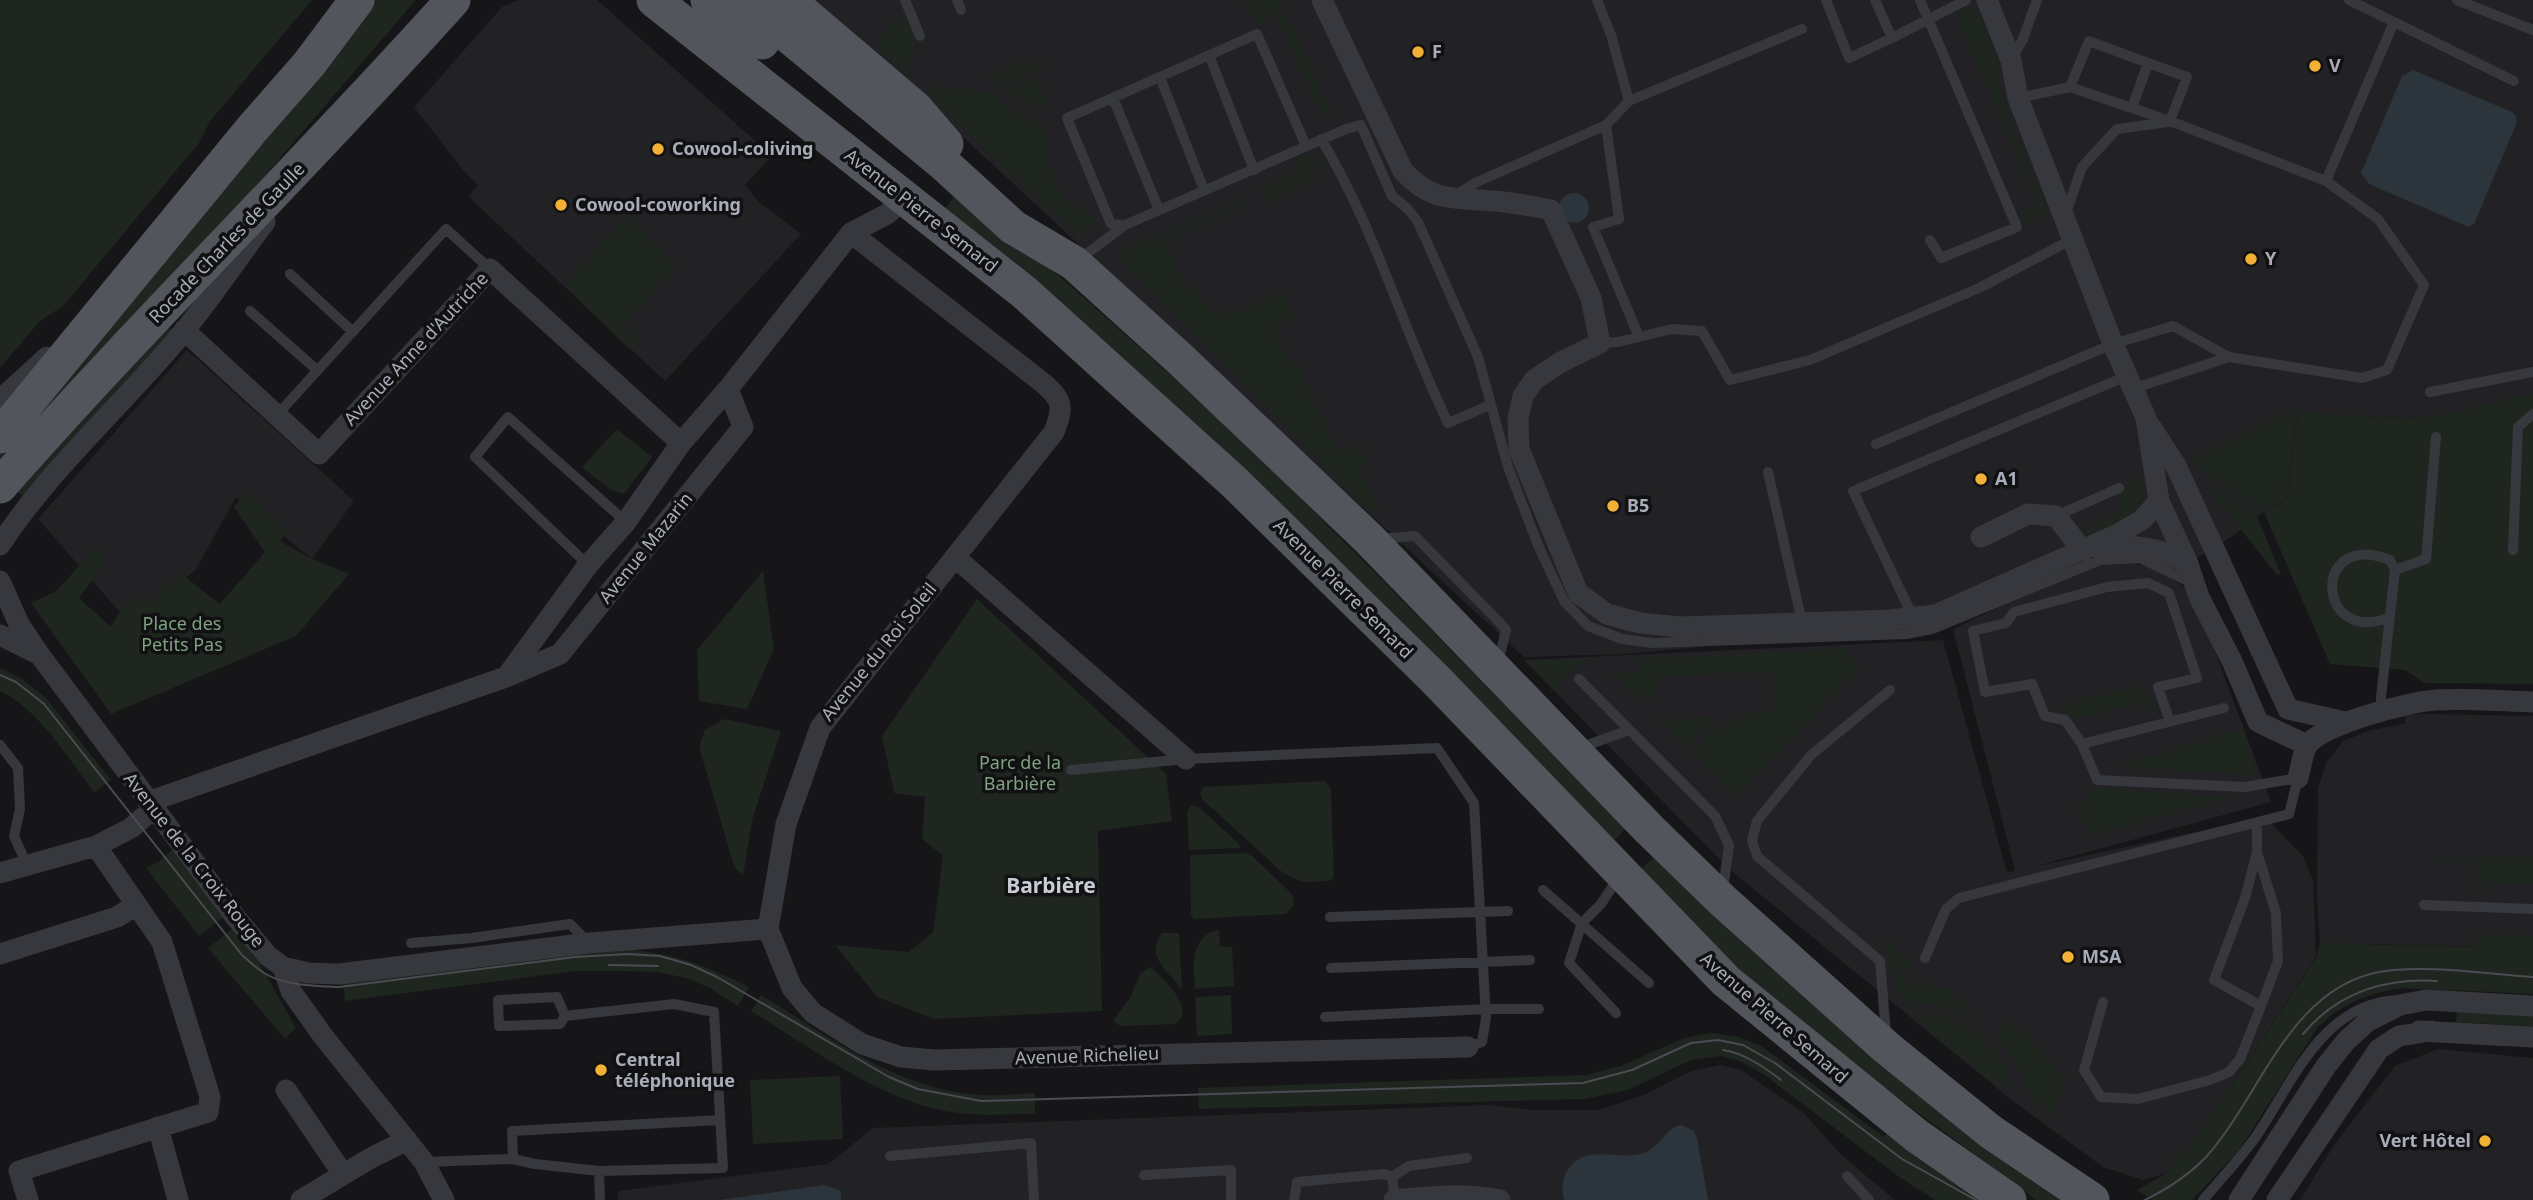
<svg xmlns="http://www.w3.org/2000/svg" width="2533" height="1200" viewBox="0 0 2533 1200" font-family="'Noto Sans',sans-serif">
<rect width="100%" height="100%" fill="#161618"/>
<path fill="#222225" d="M519 0H597L772 156 745 185 759 202 801 234 665 381 474 202 469 196 478 185 463 170 414 107 502 7Z
M815 0H2533V397L2417 419 2298 412 2287 501 2264 512 2234 535 2183 567 2092 555 1926 625 1626 654 1524 657Z
M187 350 354 501 312 559 236 497 196 569 132 626 38 519Z
M2130 562 2162 571 2183 586 2197 603 2271 802 2033 867 2265 817 2303 856 2313 881 2316 957 2194 1143 2176 1156 2167 1173 2143 1180 2103 1167 2008 1097 1728 868 1524 660 1943 640 2007 873 2015 870 1953 629 2042 587 2095 565Z
M2427 714 2533 716V948L2320 943 2317 899 2318 788 2326 763 2343 741 2371 730 2405 724V715Z
M2438 1049 2533 1058V1200H2300L2334 1145 2395 1066Z
M1720 1065 1741 1070 1805 1114 1839 1153 1895 1200H618V1191L828 1164 873 1128 1488 1105 1534 1110H1599L1644 1095 1691 1071Z"/>
<path fill="#1e261f" d="M0 0H312L210 121 199 143 64 305 40 321 0 368Z
M369 0H416L237 208 0 468V454L80 365Z
M1246 0H1280L1284 7C1273 11 1268 22 1257 24Z
M1967 9H1978L1998 66V81L2005 111 2043 204 2044 212 2035 222 2029 223 2023 213 2039 205 1956 16Z
M1287 13 1331 113 1323 119 1277 17Z
M896 21C926 18 911 58 907 73L877 46 884 33Z
M1047 59V64L998 85 990 77 1029 60 1032 66Z
M1034 76 1051 103C1032 109 1018 100 1004 88Z
M937 87 990 92 1033 124 1039 122 1046 135 1044 154 1059 191 1095 221 1080 238 926 92Z
M1305 156 1321 158 1325 163 1309 170 1315 180 1270 201 1262 189 1299 173 1293 164Z
M956 194C1032 249 1098 310 1167 372 1327 518 1474 675 1625 829L1608 847 944 210Z
M1246 198 1245 204 1166 240 1182 283 1204 299 1213 312C1238 315 1261 302 1283 292L1294 316 1274 328 1289 365 1298 366 1335 446 1340 452 1360 445 1368 463 1359 466 1378 508 1371 510 1207 348 1120 259 1124 245 1132 247Z
M628 215 678 264 622 326 637 339 628 348 564 285Z
M167 325 173 330 23 496 12 488Z
M2533 394V684L2425 683 2405 670 2330 664 2264 512 2287 501 2298 412 2417 419Z
M2295 410 2285 499 2259 510 2190 460Z
M617 429 652 457 624 494 611 490 582 467Z
M2144 479C2142 522 2123 522 2088 535L2085 531 2123 510 2116 493 2122 487Z
M2208 488 2239 502 2257 517 2281 574 2277 575Z
M245 494 289 530 280 541 306 556 349 574 296 636 111 714 31 603 56 591 95 549 108 560 79 598 111 627 124 605 136 597 144 608 179 572 220 604 265 552 234 507Z
M763 571 774 649 747 709 699 701 697 650Z
M977 599 1166 774 1172 821 1098 831 1102 1011 934 1019 877 997 835 945 909 952 933 932 943 856 922 839 925 797 894 793 882 736Z
M1845 649 1859 668 1735 798 1692 754 1722 722 1728 727 1741 714 1772 711V672L1660 676 1656 693 1644 702 1613 672H1639V659Z
M1589 658 1553 690 1528 662Z
M0 668 22 679 46 698 111 780 94 792C68 759 39 709 0 691Z
M2143 685 2148 697H2152L2155 703 2150 710 2144 708 2140 703 2080 719 2071 715 2059 705Z
M1708 717 1712 721 1685 747 1658 719Z
M724 719 781 731 753 817 743 876 734 866 699 747 705 730Z
M2243 729 2256 775 2113 767Z
M1324 781 1331 789 1334 878 1329 881 1302 882 1283 873 1202 799 1200 793 1203 787Z
M2091 788 2233 797 2088 835 2078 807 2088 803Z
M1191 805 1199 807 1239 844 1240 848 1189 850 1187 812Z
M173 849 224 917 199 936 146 868 158 862Z
M1245 853 1252 856 1289 891 1293 896 1294 905 1286 914 1194 919 1191 915 1190 855Z
M2435 856 2533 858V885L2484 884V898L2475 899 2476 861 2434 862Z
M1654 857 1749 948 1840 1028 2070 1200H2036L1882 1086 1732 968 1635 875Z
M234 928 258 961 296 1028 285 1039 208 948Z
M1219 930 1220 946 1232 947 1234 986 1195 989C1193 966 1190 935 1219 930Z
M1162 933H1179L1182 989C1168 972 1144 955 1162 933Z
M2476 934 2533 936V994L2403 988C2369 992 2341 1004 2317 1028L2240 1149 2192 1200H2152L2137 1190 2167 1173 2176 1156 2194 1143 2316 958 2320 943 2476 947Z
M1887 942 1912 965 1900 976 1912 990 1926 978 1936 989 1946 985 1977 1019 1938 1006 1914 1004 1901 999 1884 945Z
M627 949C676 954 705 965 749 987L738 1006 710 988 686 978 657 972 620 971H576L345 1001 343 979Z
M1150 967C1163 978 1197 1008 1175 1024L1122 1026 1116 1024 1114 1019 1130 998 1140 974Z
M761 995C829 1037 898 1090 980 1095 998 1096 1017 1094 1035 1093V1114C1005 1114 974 1117 945 1111 877 1098 810 1047 751 1011Z
M1231 995 1232 1034 1197 1036 1195 997Z
M2457 1012 2533 1015V1026L2456 1022Z
M1917 1013C1967 1018 1993 1038 2013 1084L1997 1086 1923 1025Z
M2007 1021 2017 1031H2024L2065 1078 2053 1117 2029 1093 2013 1058 1996 1035Z
M1711 1033 1735 1036 1760 1045 1884 1137 1891 1128 1990 1200H1935L1898 1176 1763 1074 1738 1060 1720 1056 1691 1060 1628 1090 1585 1099 1199 1109 1198 1088 1586 1075 1621 1066 1684 1038Z
M840 1076 843 1139 753 1144 750 1080Z"/>
<path fill="#2c353c" d="M2413 70 2512 112 2516 116 2517 122 2474 224 2469 227 2369 184 2361 173 2402 76Z
M1559 208a15 15 0 1 1 30 0a15 15 0 1 1-30 0Z
M1682 1125 1694 1131 1697 1138 1708 1200H1564C1561 1189 1562 1178 1568 1169 1588 1142 1618 1162 1644 1153 1661 1147 1666 1126 1682 1125Z
M825 1185 841 1191V1200H720Z"/>
<g fill="none" stroke-linecap="round" stroke-linejoin="round">
<path stroke="#37383d" stroke-width="10" d="M905 0 920 36
M957 0 961 10
M1597 0 1611 35 1629 101
M1826 0 1849 58 1892 38
M1875 0 1892 38 1966 0
M1920 0 2017 227 1941 258 1930 240
M2457 0 2533 30
M2394 22 2514 81
M1209 55 1254 170
M2011 60 2023 39 2037 0
M2148 63 2187 77 2170 121
M1160 77 1204 190
M2070 87 2089 41 2148 63 2132 108
M1113 98 1159 210
M1606 125 1619 219 1593 227 1639 337
M1321 139C1375 228 1403 330 1448 423L1490 405
M2326 181 2394 22 2349 0
M1454 196 1477 182 1606 125 1629 101 1802 29
M2066 213 2082 167 2117 129 2168 122
M1125 225 1111 224 1067 118 1257 34 1306 146
M1077 261 1125 225 1346 129 1361 125 1392 196 1408 209 1418 222 1478 357 1508 467 1538 545 1564 601 1588 626 1622 639 1653 643 1906 634 1932 629 2100 560 2140 558 2192 583
M290 274 353 332
M250 311 317 370
M1600 343 1618 342 1672 329 1702 331 1730 380 1810 360 1979 288 2073 239
M2132 389 2229 357
M2430 392 2533 372
M277 415 446 229 490 269
M1876 444 2113 344 2173 326 2229 357 2362 378 2387 370 2424 285 2378 219 2326 181 2170 121 2070 87 2018 98
M1768 472 1802 622
M2056 516 2119 488
M1379 539 1415 536 1501 624 1506 630 1498 663
M2513 550 2518 427 2533 414
M588 565 475 457 508 417 626 522
M1913 617 1853 491 2127 376
M2390 617C2316 648 2310 528 2390 560L2395 570
M1579 679 1715 816 1729 845 1723 890
M2382 712 2381 697 2395 570 2426 559 2436 437
M2082 744 2065 720 2045 716 2032 684 1985 692 1973 631 2006 623 2014 612 2107 587 2148 583 2169 593 2197 678 2158 687 2170 722
M0 745 18 768 20 809 14 836 27 865
M1579 748 1629 730
M1071 770 1186 759 1437 748 1474 803 1486 1018 1482 1042 1468 1047
M2257 824V852L2245 898 2214 980 2261 1006 2278 961 2276 913 2257 852
M1543 890 1649 983
M2424 905 2533 909
M1330 917 1508 911
M411 943 472 938 570 924 589 943
M1925 958 1946 909 1959 898 2289 814 2298 778 2245 787 2097 780 2082 744 2224 708
M1331 968 1530 960
M2103 1002 2084 1070 2101 1097 2138 1099 2210 1080 2229 1072 2240 1059 2261 1006
M1616 1013 1569 963 1582 923 1601 904 1618 878
M1325 1017 1486 1009H1539
M1886 1034 1880 961 1757 856 1752 841 1757 821 1811 755 1890 690
M890 1156 1031 1143 1034 1200
M513 1159 512 1131 720 1120
M424 1162 513 1159 535 1164 599 1171 723 1168 714 1012 674 1004 565 1016 557 997 498 1000 499 1026 560 1024 565 1016
M599 1171 600 1200
M1144 1175 1231 1170V1200
M1847 1176 1869 1200
M1392 1177 1409 1166 1467 1158
M1294 1200 1297 1182 1384 1174 1392 1177 1395 1200
M2203 1200C2220 1180 2239 1160 2255 1138 2292 1084 2322 1002 2399 1000"/>
<path stroke="#37383d" stroke-width="21" d="M1322 0 1403 171C1433 203 1451 197 1492 201 1512 202 1531 206 1551 210L1591 298 1600 343 1561 362 1534 380 1523 396 1518 418 1519 449 1578 593 1607 614 1640 623 1680 627 1890 620 1935 615 2116 535 2142 520 2159 501
M1987 0 2011 60 2018 98 2113 344 2146 418 2159 501 2188 564 2199 597 2232 661 2258 722 2307 745
M184 330 319 454 490 269 681 443
M0 400 47 357
M2151 427 2176 466 2288 709 2345 722
M1981 537 2028 514 2056 516 2083 551
M0 545C52 466 125 403 185 330 213 295 238 258 265 222
M2100 549C2135 544 2156 546 2188 564
M956 558 1186 759
M0 581 19 624 39 654 237 919 268 956 283 967 291 991 323 1036 424 1162 444 1200
M0 635 34 652
M507 676 588 565 626 522 681 443 728 389
M2298 778C2301 768 2302 755 2307 746 2319 725 2411 701 2436 700 2468 698 2501 701 2533 702
M148 802 506 677 560 654 743 427 728 389 851 233 887 214 905 199
M0 873 96 846 131 828 153 809
M768 929 786 824 820 728 1054 432C1064 407 1063 400 1043 383L851 233
M768 929 792 988 813 1013 862 1044 901 1057 934 1060 1468 1047
M0 954 117 917 136 905
M283 967 308 973 339 974 589 943 768 929
M2419 1031 2533 1037
M286 1090 343 1174
M158 1127 178 1200
M28 1200 19 1171 208 1112 210 1097 162 942 96 846
M301 1200 369 1159 407 1140
M1394 1200C1430 1196 1464 1193 1500 1200
M2239 1200 2326 1066 2346 1041 2368 1021 2400 1005 2426 1000 2533 1006
M2277 1200 2379 1049 2399 1036 2431 1031"/>
<path stroke="#53555c" stroke-width="35" d="M654 0 1025 293 1234 482 1435 679 1726 981 1917 1136 2009 1200
M708 0 762 42
M745 0 944 164 1013 227 1074 263 1180 359 1369 539 1649 829 1722 900 1887 1048 1991 1132 2092 1200
M788 0 915 108 946 144
M0 436 252 129 309 64 357 0
M0 486C146 320 305 165 453 0"/>
<path stroke="#4a4c52" stroke-width="2" d="M0 675 16 682 44 704 242 955C249 961 256 968 264 973 285 986 315 986 339 987L575 957 628 954 660 956 691 965 717 977 889 1077 918 1089 981 1101 1583 1083 1632 1070 1691 1043 1718 1040 1743 1045 1775 1063 1902 1159 1976 1200
M609 965 658 966
M2303 1034C2338 992 2384 978 2437 981
M1723 1050C1744 1053 1764 1067 1781 1080
M2145 1200C2167 1189 2189 1175 2206 1157 2261 1096 2289 989 2379 972 2422 964 2488 974 2533 977"/>
</g>
<g fill="#f2b134" stroke="#111113" stroke-width="2.5">
<circle cx="1418" cy="52" r="7"/>
<circle cx="2315" cy="66" r="7"/>
<circle cx="658" cy="149" r="7"/>
<circle cx="561" cy="205" r="7"/>
<circle cx="2251" cy="259" r="7"/>
<circle cx="1981" cy="479" r="7"/>
<circle cx="1613" cy="506" r="7"/>
<circle cx="2068" cy="957" r="7"/>
<circle cx="601" cy="1070" r="7"/>
<circle cx="2485" cy="1141" r="7"/>
</g>
<g text-anchor="middle" stroke-width="7" stroke-linejoin="round" paint-order="stroke">
<g font-size="18" font-weight="bold" fill="#a8adb8" stroke="#111113" text-anchor="start">
<text x="1432" y="58">F</text>
<text x="2329" y="72">V</text>
<text x="672" y="155">Cowool-coliving</text>
<text x="575" y="211">Cowool-coworking</text>
<text x="2265" y="265">Y</text>
<text x="1995" y="485">A1</text>
<text x="1627" y="512">B5</text>
<text x="2082" y="963">MSA</text>
<text x="615" y="1066">Central<tspan x="615" dy="21">téléphonique</tspan></text>
<text x="2471" y="1147" text-anchor="end">Vert Hôtel</text>
</g>
<g font-size="18" fill="#a8adb8" stroke="#111113">
<text transform="translate(921 211) rotate(38)" y="6">Avenue Pierre Semard</text>
<text transform="translate(227 243) rotate(-46)" y="6">Rocade Charles de Gaulle</text>
<text transform="translate(416 349) rotate(-47)" y="6">Avenue Anne d'Autriche</text>
<text transform="translate(646 548) rotate(-51)" y="6">Avenue Mazarin</text>
<text transform="translate(1343 589) rotate(45)" y="6">Avenue Pierre Semard</text>
<text transform="translate(879 652) rotate(-51)" y="6">Avenue du Roi Soleil</text>
<text transform="translate(194 860) rotate(52)" y="6">Avenue de la Croix Rouge</text>
<text transform="translate(1774 1018) rotate(41)" y="6">Avenue Pierre Semard</text>
<text transform="translate(1087 1056) rotate(-2)" y="6">Avenue Richelieu</text>
</g>
<g font-size="18" fill="#7fa381" stroke="#111113">
<text x="182" y="630">Place des<tspan x="182" dy="21">Petits Pas</tspan></text>
<text x="1020" y="769">Parc de la<tspan x="1020" dy="21">Barbière</tspan></text>
</g>
<g font-size="21" font-weight="bold" fill="#c9ccd4" stroke="#111113">
<text x="1051" y="893">Barbière</text>
</g>
</g>
</svg>
